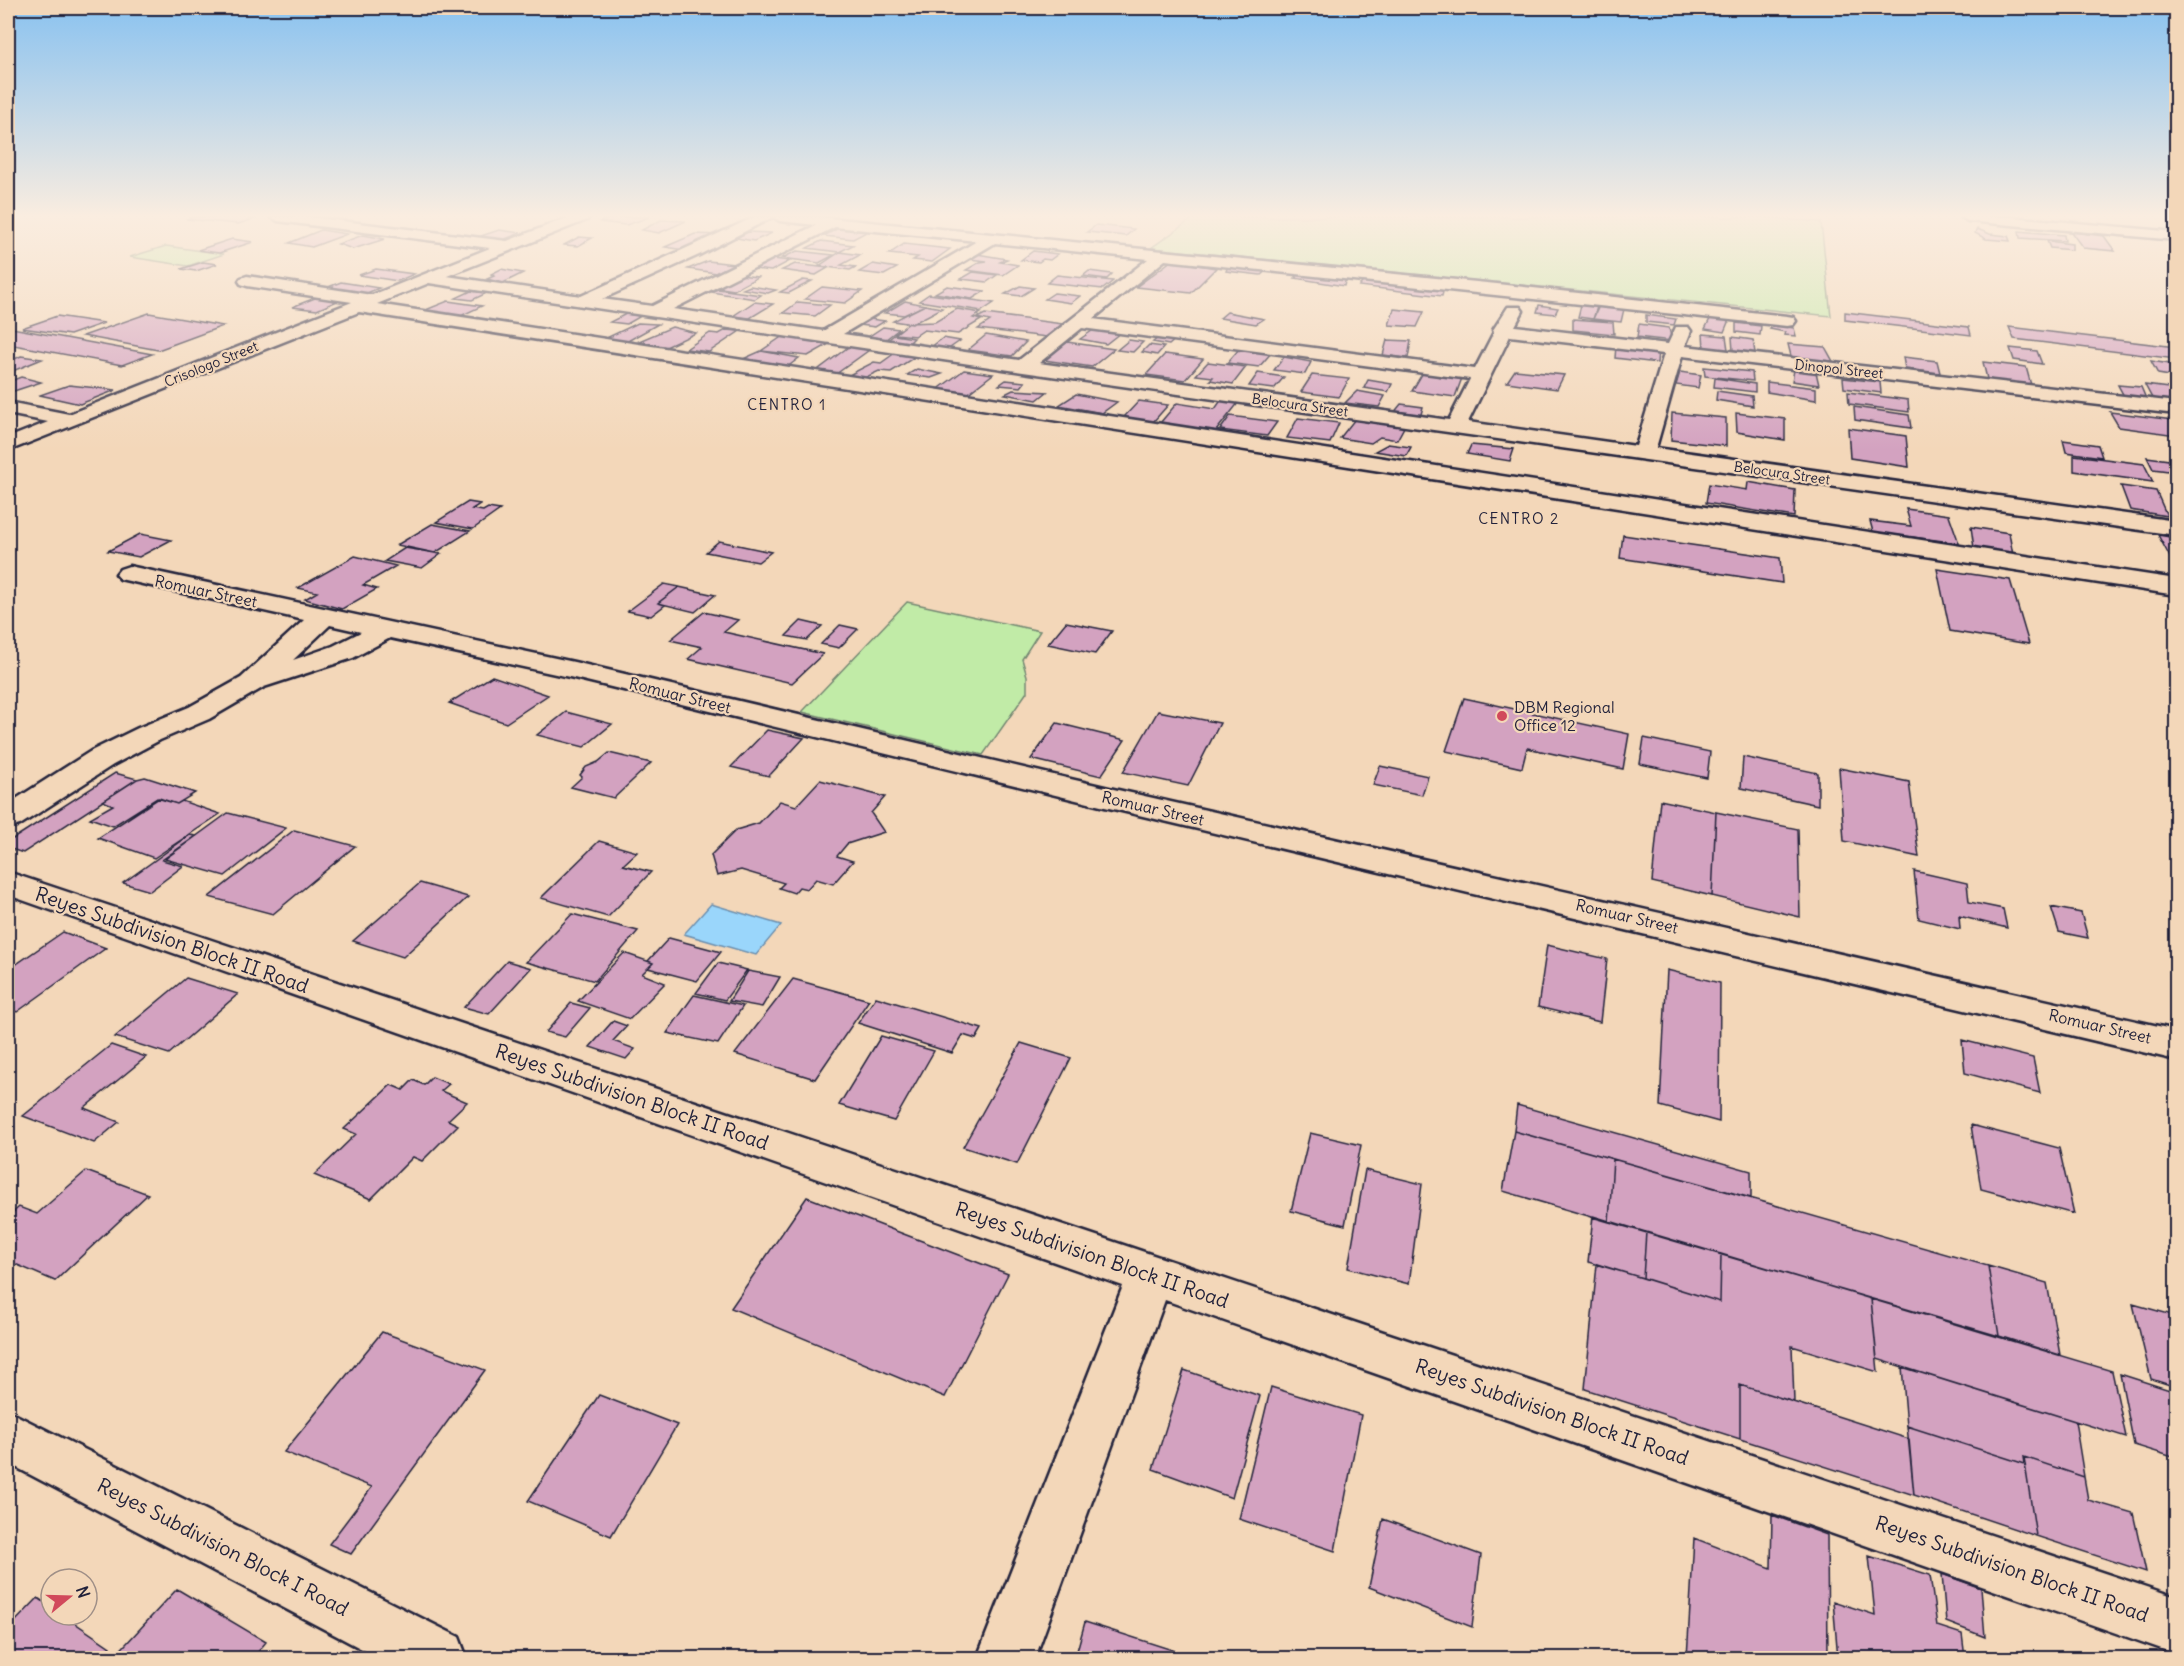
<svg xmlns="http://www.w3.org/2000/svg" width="2184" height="1666" viewBox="0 0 2184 1666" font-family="Delius,sans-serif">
<rect width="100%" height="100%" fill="#f3d7b9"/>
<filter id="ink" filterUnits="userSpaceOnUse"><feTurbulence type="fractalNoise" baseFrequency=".0167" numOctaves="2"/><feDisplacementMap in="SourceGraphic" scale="12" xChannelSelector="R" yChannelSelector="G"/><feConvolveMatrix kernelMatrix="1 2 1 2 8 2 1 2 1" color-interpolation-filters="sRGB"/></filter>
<g filter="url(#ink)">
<path fill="#c1eba7" stroke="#728671" stroke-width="1.5" d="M1195 217H1758L1821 222 1831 316 1151 248Z
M166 246 224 254 188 266 130 257Z
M907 602 1040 631 1022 659 1027 676V692L983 755 802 712Z"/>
<path fill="#9ad6fb" stroke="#6a8eae" stroke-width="1.5" d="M711 904 781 925 756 955 684 934Z"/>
<path fill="#d3a2c0" stroke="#22223b" stroke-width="1.5" d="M193 217H247L257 218 238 224 186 219Z
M615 217H650L626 225 599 222Z
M661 220 686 221 659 233 642 230Z
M1096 225 1134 229 1126 236 1087 232Z
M842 226 870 230 853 239 824 236Z
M1977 229 1990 234 2008 236 2010 241 1986 239 1975 233Z
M321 230 347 234 312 247 289 243Z
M499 230 521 233 497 242 475 238Z
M2019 231 2064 235 2065 241 2020 238Z
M748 232 772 233 754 241 736 238Z
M2071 232 2104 236 2115 251 2083 248Z
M695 234 720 235 690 251 665 247Z
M363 235 385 239 353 249 338 244Z
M579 237 592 238 578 246 564 245Z
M232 239 253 242 219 253 198 250Z
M821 241 853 245 839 252 807 248Z
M2047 241 2072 244V250L2050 248Z
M904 244 950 249 932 262 913 260 918 257 889 254Z
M797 251 834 255 819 263 782 258Z
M1033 251 1058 254 1050 260 1043 259 1039 262 1021 260Z
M840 252 860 255 841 265 856 267 850 270 819 266Z
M977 254 1007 259 1000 262 1018 265 1003 275 966 270 980 262 987 261 968 259Z
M773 259 790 261 771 271 754 269Z
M708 261 734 264 716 273 688 269Z
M1171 261 1216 268 1191 293 1136 287Z
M203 262 217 264 196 271 181 269Z
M795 264 828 268 816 275 782 270Z
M873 264 897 268 884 275 859 272Z
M1228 266 1267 270 1261 275 1226 271Z
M376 269 414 274 398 281 359 275Z
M501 269 523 273 503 283 487 279 494 276 491 274Z
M1089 271 1112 274 1107 279 1083 276Z
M973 272 997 275 987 282 961 279Z
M1301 272 1346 278 1344 286 1295 278Z
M739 275 758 277 734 290 715 287Z
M1057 275 1113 281 1103 289 1047 283Z
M1366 279 1444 288 1442 296 1359 286Z
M803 280 812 281 789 293 780 292Z
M341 282 379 288 362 295 323 289Z
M750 286 776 290 768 293 743 289Z
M947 286 985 291 972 299 935 293Z
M1020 286 1034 288 1021 296 1005 294Z
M822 287 862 291 845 303 805 299Z
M718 289 761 295 755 299 711 292Z
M471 291 487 293 472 300 456 298Z
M1054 293 1080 296 1071 303 1045 299Z
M929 294 994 303 982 311 919 301Z
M320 296 342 299 317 310 292 307Z
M448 301 482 306 452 320 418 313Z
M905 301 925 305 904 315 885 313Z
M754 302 773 304 750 318 733 316Z
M798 302 830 305 815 316 783 313Z
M925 305 942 308 912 324 893 321Z
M1539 305 1558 308 1555 314 1537 312Z
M1581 305 1597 307 1593 319 1578 317Z
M1599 306 1624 309 1621 322 1593 319Z
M957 309 981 313 973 318 981 320 958 334 924 330 915 336 895 334 909 323 935 322Z
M1394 309 1424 312 1417 327 1389 325Z
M1227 312 1264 319 1256 324 1220 318Z
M1845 312 1969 327 1971 335 1845 320Z
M149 313 223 326 158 350 83 336Z
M626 314 641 316 627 324 610 322Z
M985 314 1063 324 1047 337 978 329 990 321 977 318Z
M1646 315 1676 319 1674 325 1646 322Z
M57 316 104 323 70 335 22 328Z
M870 319 885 321 875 327 860 325Z
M1573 319 1613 322 1614 334 1573 330Z
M1710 319 1729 320 1724 332 1705 329Z
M638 323 658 324 626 342 604 339Z
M1736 323 1761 326 1760 335 1736 332Z
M1639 324 1669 328 1672 341 1637 337Z
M1774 325 1794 328 1796 336 1784 335 1785 332 1770 329Z
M672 327 696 333 666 347 639 341Z
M883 327 899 329 886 339 868 337Z
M2009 327 2176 347V359L2014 339Z
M12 328 152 354 122 365 8 344V330Z
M1095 329 1120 333 1106 344 1080 339Z
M726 330 740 331 709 352 686 349 710 333 719 334Z
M1703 334 1726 336 1728 350 1704 348Z
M894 335 914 338 910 342 919 344 914 348 884 343Z
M986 335 1026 342 1012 356 968 350Z
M783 336 831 343 808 356 761 351Z
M1161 336 1177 338 1169 345 1153 342Z
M1732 337 1753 340 1755 353 1733 351Z
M943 338 960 341 944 352 927 350Z
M1129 340 1143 342 1133 352 1117 350Z
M1387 340 1411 341 1408 358 1383 355Z
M1067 342 1114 349 1092 367 1044 360Z
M1788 344 1825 347 1835 365 1809 363 1791 356Z
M851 345 872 348 836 374 815 372Z
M1149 345 1164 347 1157 355 1142 352Z
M1616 346 1658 350 1657 363 1615 358Z
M1240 348 1272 352 1259 367 1227 363Z
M2010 348 2037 351 2042 364 2014 360Z
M761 351 799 358 786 368 743 359Z
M895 353 918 355 891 372 879 371 862 379 847 376 874 362 881 363Z
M1165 354 1203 359 1185 380 1146 375Z
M21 356 42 359 8 373V362Z
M1284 357 1311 362 1305 374 1274 370Z
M1903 357 1937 361 1940 373 1905 369Z
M2151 361 2176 365V377L2158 374Z
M1208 362 1246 367 1233 384 1210 380 1213 377 1196 375Z
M1983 362 2026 367 2031 385 1987 379Z
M1704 367 1752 372 1753 381 1705 376Z
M917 369 942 374 931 378 907 375Z
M964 370 993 374 966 395 937 390Z
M1515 370 1564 375 1557 389 1507 382Z
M1794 370 1816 372 1819 385 1792 381Z
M1680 372 1701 375 1698 388 1676 385Z
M1258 373 1284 377 1274 389 1249 386Z
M1422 374 1462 378 1455 397 1412 391Z
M1312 375 1349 379 1339 397 1301 392Z
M21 377 41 382 8 393V382Z
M1715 378 1755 384V392L1714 387Z
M1843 378 1880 382 1881 393 1844 388Z
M1006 380 1025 382 1021 387 999 385Z
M1368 380 1392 384 1388 392 1364 388Z
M1767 382 1816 388V400L1767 392Z
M69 385 116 390 80 404 40 395Z
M2118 385 2141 387 2147 401 2125 398Z
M2145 385 2176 389V403L2153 400Z
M1013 390 1047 392 1037 400 1005 394Z
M1357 391 1385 396 1379 407 1345 403Z
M1717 391 1752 396 1753 406 1716 400Z
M1848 392 1908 400 1909 412 1849 404Z
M1076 394 1117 402 1102 413 1059 405Z
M1222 399 1239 402 1216 431 1160 423 1177 403 1215 409Z
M1139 401 1168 405 1153 422 1124 417Z
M1401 404 1423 407 1420 418 1393 414Z
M1854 407 1909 415 1911 428 1855 420Z
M2110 412 2173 420 2176 425V435L2119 427Z
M1672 413 1726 418V446L1671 440Z
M1736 413 1785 419V440L1737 432Z
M1230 416 1277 422 1267 436 1220 430Z
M1298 418 1339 423 1330 443 1287 438Z
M1355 419 1404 427 1397 440 1380 437 1371 443 1340 438Z
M1848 428 1906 436 1909 467 1850 458Z
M2063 440 2098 445 2102 457 2066 452Z
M1388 444 1411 447 1406 456 1375 451Z
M1471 445 1514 449 1510 461 1467 454Z
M2074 455 2144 464 2153 482 2074 471Z
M2147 457 2176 461V472L2153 469Z
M1748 482 1795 490 1794 517 1706 503 1709 484 1747 490Z
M2121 486 2156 491 2167 516 2130 510Z
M468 502 480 504 472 509 483 511 488 508 500 510 473 529 436 522Z
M1906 509 1949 515 1959 543 1873 532 1870 521 1911 526Z
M432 524 470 531 435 553 397 545Z
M1971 527 2009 533 2013 555 1974 548Z
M140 534 171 540 139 557 108 551Z
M1623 535 1780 558 1782 583 1620 558Z
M2158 535 2176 538V568Z
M719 541 771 552 758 562 706 552Z
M405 548 441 554 422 568 385 561Z
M355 556 396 566 363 585 377 589 342 609 305 599 317 592 298 588Z
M1937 569 2010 580 2029 644 1950 631Z
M664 584 679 587 658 603 665 605 651 616 628 611Z
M679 587 715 595 695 612 658 603Z
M704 612 738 620 724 632 823 654 792 683 688 659 702 647 670 640Z
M801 621 822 626 807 640 786 636Z
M1066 622 1112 631 1095 654 1048 644Z
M840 625 858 629 839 648 821 644Z
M492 676 548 695 506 723 449 703Z
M1464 698 1629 734 1623 769 1527 748 1522 768 1446 751Z
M1158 711 1220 723 1188 786 1123 772Z
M566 712 612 724 584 747 537 735Z
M1057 723 1125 740 1101 776 1031 759Z
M767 730 804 738 769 776 731 767Z
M1644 738 1710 752 1707 778 1640 764Z
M609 753 651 763 614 798 571 787 582 777 580 775 586 767 598 762Z
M1743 757 1818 773V805L1741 788Z
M1380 766 1428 776 1422 795 1373 785Z
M1839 768 1909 782 1919 857 1844 841Z
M115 773 137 779 23 853 8 848V842Z
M145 777 195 793 177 804 157 798 113 826 90 818 113 805 103 801 137 779Z
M820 780 885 797 871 813 884 832 847 844 837 856 853 861 833 884 816 879 807 889 799 887 794 893 779 888 784 883 741 870 717 876 711 855 736 830 759 823 780 801 796 806Z
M159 798 177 804 182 801 220 814 154 858 98 838Z
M1660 800 1716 812 1712 896 1652 882Z
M1716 812 1798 829 1800 917 1712 896Z
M228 813 286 828 225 876 165 859Z
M294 830 355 846 273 914 209 897Z
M190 835 196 836 162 860 183 866 150 891 123 883Z
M599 841 637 852 623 865 651 872 608 917 541 898Z
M1914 871 1967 883 1969 902 2003 909 2007 928 1959 916 1960 929 1919 919Z
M420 883 468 897 403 957 353 941Z
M2051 907 2081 913 2088 938 2059 932Z
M572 914 638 931 595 981 526 962Z
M63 932 106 948 17 1012 8 1008V970Z
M669 938 721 952 697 981 648 968 653 963 648 961Z
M1547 945 1607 959 1600 1022 1538 1007Z
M624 953 653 963 642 974 665 983 630 1019 578 1001Z
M507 961 531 968 489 1014 464 1007Z
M718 963 747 970 725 1000 696 993Z
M1667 970 1720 983 1719 1122 1660 1106Z
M748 971 780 977 762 1007 729 1001Z
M186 978 238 994 169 1054 115 1037Z
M793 979 869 1000 815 1079 735 1054Z
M694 995 743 1006 718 1044 667 1033Z
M876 997 982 1029 976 1039 963 1035 952 1053 858 1023Z
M571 1003 590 1008 565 1037 546 1032Z
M613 1021 627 1026 613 1041 635 1049 626 1059 590 1047Z
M881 1036 934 1051 894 1121 839 1105Z
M1962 1040 2033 1058 2040 1093 1965 1073Z
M1021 1043 1071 1058 1017 1164 963 1147Z
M111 1045 146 1057 84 1108 119 1122 94 1143 23 1116Z
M432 1077 449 1084 441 1091 467 1102 448 1120 458 1125 422 1161 413 1157 371 1199 314 1175 356 1134 344 1129 391 1085 403 1090 413 1080 424 1085Z
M1517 1105 1751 1171V1198L1514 1131Z
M1971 1125 2059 1148 2074 1214 1981 1189Z
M1514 1131 1613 1159 1609 1222 1503 1191Z
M1310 1133 1361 1145 1345 1225 1291 1211Z
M1613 1159 1988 1266 1999 1336 1609 1222Z
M1365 1170 1422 1184 1409 1284 1348 1268Z
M86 1171 148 1194 55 1281 8 1261V1217L19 1207 37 1214Z
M807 1197 1008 1274 945 1397 731 1308Z
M1593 1216 1646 1232 1643 1278 1588 1262Z
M1646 1232 1721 1254 1720 1302 1643 1278Z
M1721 1254 1871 1299 1878 1372 1792 1346 1794 1402 1740 1385V1439L1585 1389 1597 1264 1720 1302Z
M1988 1266 2047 1283 2060 1355 1999 1336Z
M1871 1299 2112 1371 2126 1437 1877 1359Z
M2133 1304 2176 1316V1387L2151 1379Z
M382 1332 485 1370 351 1554 329 1544 372 1487 284 1452Z
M1902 1367 2075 1421 2084 1477 2024 1457 2025 1464 1907 1426Z
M1184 1370 1260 1396 1232 1498 1153 1469Z
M2120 1374 2176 1392V1458L2134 1445Z
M1740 1385 1909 1439 1914 1495 1740 1439Z
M1271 1387 1361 1415 1335 1551 1239 1519Z
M599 1395 677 1425 611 1536 528 1501Z
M1907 1426 2025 1464 2036 1536 1914 1495Z
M2024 1457 2084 1477 2088 1500 2133 1513 2146 1572 2036 1536Z
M1772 1515 1827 1535 1828 1658H1687L1694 1538 1771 1568Z
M1383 1519 1481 1555 1472 1627 1369 1587Z
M1869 1556 1930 1575 1937 1626 1962 1634 1965 1658H1838L1833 1601 1875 1615Z
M1942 1574 1981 1588 1985 1637 1946 1622Z
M177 1589 266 1642 253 1658H113Z
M38 1598 51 1607V1615H63L110 1647 100 1658H8V1629Z
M1085 1622 1191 1656V1658H1075Z"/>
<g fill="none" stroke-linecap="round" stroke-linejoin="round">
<defs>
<path id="minor" d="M271 217H309L507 241 570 217H589L587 220 447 276 581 296 755 217H819L1497 284 1787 316 1793 317 1796 321 1793 325 1787 326 1165 260 1093 319 1475 369 1494 332 1493 330 1508 307H1520L1523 311 1515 326 1668 344 1676 327H1688L1691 331 1685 346 2176 402V414L1682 356 1656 448 2176 521V535L1023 372 429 283 377 304 2176 579V595L359 312 8 451V438L48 422 8 414V402L69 414 352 302 247 286 241 284 239 281 241 278 247 276 372 295 490 248 278 221ZM773 217 780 221 816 225 652 306 602 299 699 255ZM835 227 977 241 823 331 673 309ZM995 243 1148 259 1019 360 843 334ZM1082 328 1470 379 1449 420 1039 363ZM1510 336 1664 354 1636 446 1468 422Z
M1961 217H2011L2176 232V240L1968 221Z
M129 566 574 662 1109 788 2176 1030V1060L1109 808 574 678 390 638 353 658 264 687 209 719 160 740 113 765 20 825 8 828V804L91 751 138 728 189 707 241 678 304 620 120 579 116 574 120 569ZM330 625 361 632 333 646 293 660Z
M8 872 2176 1597V1654L1165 1300 1035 1658H977L1123 1286 8 895Z
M8 1411 459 1637 467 1658H379L8 1463Z"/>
</defs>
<use href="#minor" stroke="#22223b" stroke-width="5"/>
<use href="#minor" fill="#f3d7b9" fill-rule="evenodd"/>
</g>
</g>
<linearGradient id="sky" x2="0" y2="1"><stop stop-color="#89c2f0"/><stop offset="0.48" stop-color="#faede0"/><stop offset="1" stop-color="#faede0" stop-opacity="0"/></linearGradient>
<rect width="2184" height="450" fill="url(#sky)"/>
<circle fill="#d1495b" stroke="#f3d7b9" stroke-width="2" cx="1502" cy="716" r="6"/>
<g text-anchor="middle" stroke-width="4.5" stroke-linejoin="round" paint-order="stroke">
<g font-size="14" fill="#22223b" stroke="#f3d7b9">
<text transform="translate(211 364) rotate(-22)" y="5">Crisologo Street</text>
<text transform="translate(1839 369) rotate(6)" y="5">Dinopol Street</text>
<text transform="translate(1300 405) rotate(8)" y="5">Belocura Street</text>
<text transform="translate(1782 473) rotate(8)" y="5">Belocura Street</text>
</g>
<g font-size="15" letter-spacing="1.5" fill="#22223b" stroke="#f3d7b9">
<text x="787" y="410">CENTRO 1</text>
<text x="1519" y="524">CENTRO 2</text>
</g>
<g font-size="16" fill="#22223b" stroke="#f3d7b9">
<text transform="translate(206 591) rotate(12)" y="6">Romuar Street</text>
<text transform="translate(680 695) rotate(14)" y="6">Romuar Street</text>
<text transform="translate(1153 808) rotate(13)" y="6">Romuar Street</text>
<text transform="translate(1627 916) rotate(13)" y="6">Romuar Street</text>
<text transform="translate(2100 1026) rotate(13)" y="6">Romuar Street</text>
</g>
<g font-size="16" fill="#22223b" stroke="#f3d7b9" text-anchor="start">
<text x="1514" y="713">DBM Regional<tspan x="1514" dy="18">Office 12</tspan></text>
</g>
<g font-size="20" fill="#22223b" stroke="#f3d7b9">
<text transform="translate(172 940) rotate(19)" y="7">Reyes Subdivision Block II Road</text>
<text transform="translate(632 1097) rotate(19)" y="7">Reyes Subdivision Block II Road</text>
<text transform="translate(1092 1255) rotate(19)" y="7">Reyes Subdivision Block II Road</text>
<text transform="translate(1552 1412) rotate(19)" y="7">Reyes Subdivision Block II Road</text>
<text transform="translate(223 1547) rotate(27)" y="7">Reyes Subdivision Block I Road</text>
<text transform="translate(2012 1569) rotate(19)" y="7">Reyes Subdivision Block II Road</text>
</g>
</g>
<rect width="2184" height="1666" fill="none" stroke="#f3d7b9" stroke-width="30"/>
<rect x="15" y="15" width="2154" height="1636" fill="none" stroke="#22223b" stroke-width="2" filter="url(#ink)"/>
<g transform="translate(69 1597) rotate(71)"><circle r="28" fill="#f3d7b9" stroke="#9f8f87" stroke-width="1.5"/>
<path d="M0-4.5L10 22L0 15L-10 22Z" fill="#d1495b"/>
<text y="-9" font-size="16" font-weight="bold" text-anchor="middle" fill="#22223b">N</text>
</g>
</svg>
